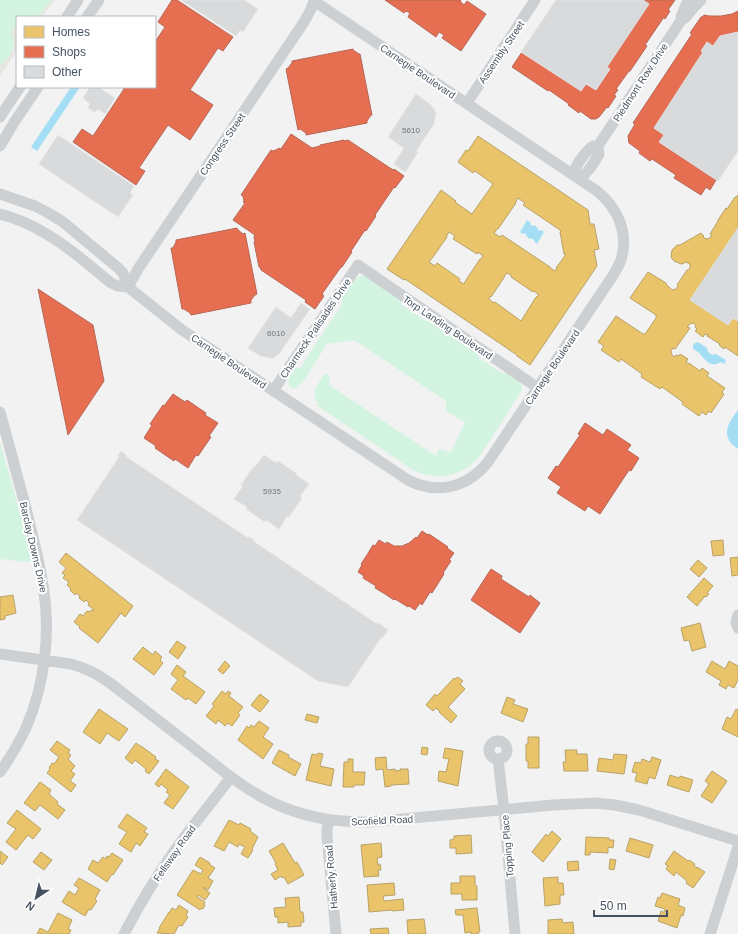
<svg xmlns="http://www.w3.org/2000/svg" width="738" height="934" viewBox="0 0 738 934" font-family="Helvetica,sans-serif">
<rect width="100%" height="100%" fill="#f2f2f2"/>
<path fill="#e7e6e0" d="M0 0H54L42 17H17V51L0 76Z"/>
<path fill="#d4f4e2" d="M0 0H51L39 17H17V29L13 25V29L11 35C18 45 9 59 0 66Z
M360 276H364L368 278 401 300 402 305 426 321 431 320 478 352 479 358 502 373H508C516 378 525 381 521 392L480 456C461 477 438 482 413 470L322 409 316 405 318 403C310 392 318 384 324 375L326 374C331 377 330 380 329 385L436 456 439 449 451 452 465 422 449 413 446 409V401L354 340 327 344 303 382 295 389 290 387C286 380 291 374 295 368H300L342 304 341 299C347 291 352 280 360 276Z
M0 442 34 561 26 562 0 559Z"/>
<path fill="#a4def5" d="M71 87H80L37 151 31 147Z
M527 220 531 223 530 224 532 226 534 225 538 228 537 229 540 231 541 230 544 232 537 244 534 241V240L531 238 530 239 526 236 527 235 524 233 523 234 520 232Z
M698 342 707 348C707 352 711 356 716 354L726 360 724 364 721 362C712 367 707 363 701 355 699 352 696 351 693 349V345L695 343Z
M738 410V449C720 437 727 424 738 410Z"/>
<path fill="#e9c46a" stroke="#b8a267" fill-rule="evenodd" d="M478 136 588 210 590 224H594L599 249 594 250 597 266 530 365 517 356V355L405 279 404 280 387 269 441 190 456 201 455 202 472 214 493 184 475 171 473 173 458 162 466 150 468 151ZM518 198 525 203 523 205 560 230 561 232H560L564 254H565V256L564 257 556 268H557L555 271 549 267H550L502 235 500 237 494 233 498 228V229L516 203H515ZM449 232 455 236 453 239 477 254 478 252 483 256 481 259H480L466 280 464 284 459 281 460 279 437 263 435 266 429 262 433 257 447 237H446ZM507 273 512 276 511 277 533 292 534 291 539 295 536 297 521 321 495 302 494 303 489 299 490 296 491 297 505 276H504Z
M738 195V228L690 300 728 325 733 318 738 321V356L725 347 724 349 719 345 720 344 707 336 708 335 705 334 703 337 695 331 697 329 695 327 696 325 693 323 690 324 687 327 690 328 675 349 673 348 671 351 672 355 675 357 676 355 679 356 680 354 688 359 686 362 689 364V363L700 371 702 368 709 373 707 376 725 388 722 392 724 394 711 413 709 411 706 415 702 412 699 416 682 404 683 402 662 387 660 389 641 377 642 374 621 359 619 362 601 350 604 346 598 342 616 316 643 334H645L656 318V315L630 298 648 272 666 283V284L672 290 676 289 678 286 677 285 687 270H688L690 268V264L686 262 682 264H681L674 261 671 257 672 250 677 245H680L701 233 704 236 703 237 706 239 710 238 712 235 710 234 718 221V220L726 208 727 209 735 197H736Z
M723 540 724 555 713 556 711 541Z
M66 553 133 606 125 617 121 613 98 643 79 628 80 627 74 622 80 614 83 616 87 611 89 612 91 610 93 611 94 610 88 605 89 603 86 600 84 602 79 598 80 596 76 593 75 595 70 590 71 589 67 585 69 582 63 578 65 575 62 573 66 568 59 562Z
M738 557V575L732 576 730 558Z
M698 560 707 568 699 577 690 569Z
M704 578 713 586 707 593 709 594 706 597 705 596 697 606 687 597Z
M13 595 16 613 5 616V619L0 620V597Z
M700 623 706 647 692 651 689 640 684 641 681 628Z
M177 641 186 647 178 659 169 652Z
M143 647 153 655 155 651 162 657 160 660 163 663 154 675 133 659Z
M225 661 230 666 223 674 218 670Z
M712 661 725 669 729 661 738 666V680L734 688 728 685 726 689 719 685 721 681 706 672Z
M177 665 186 672 183 676 205 692 196 704 188 698 186 700 171 689 178 680 171 674Z
M458 677 463 681 460 684 465 689 448 707 457 716 451 723 439 712H440L436 708 433 711 426 705 435 694 437 696 454 678 455 679Z
M222 691 226 694 228 691 231 693 229 696 243 707 238 713 240 715 232 726 228 723 225 726 218 720 216 724 206 716 214 706 212 704Z
M260 694 269 701 260 712 251 705Z
M507 697 515 700 513 704 528 709 523 722 501 713Z
M99 709 128 729 119 741 107 733 100 744 83 732Z
M736 709 738 710V709V737L722 729 727 717 731 719Z
M307 714 319 717 317 723 305 720Z
M259 721 269 728 263 737 273 744 263 759 238 740 247 726 249 728 251 725 254 727Z
M528 737H539V768H528V761H526V744H528Z
M57 741 70 750 68 753 71 755 68 759 75 766 71 771 75 774 70 781 76 785 71 792 47 773 50 769 49 768 52 763 54 764 59 757 50 750Z
M136 743 140 746H141L156 757 155 759 159 761 149 774 145 771 146 769 135 760 132 764 125 758Z
M422 747 428 748 427 755 421 754Z
M445 748 463 751 458 786 438 781 439 771 446 772 449 759 443 758Z
M279 750 289 755 288 757 301 764 295 776 272 763Z
M565 750H577V754H587L588 771H564L563 762H566Z
M318 753 323 754 320 766 334 769 331 786 306 780 312 754 317 755Z
M614 754 627 755 624 774 597 771 599 758 613 760Z
M386 757 387 770 395 769V771L401 770 400 769H408L409 784 391 785V786L385 787 383 769 376 770 375 758Z
M652 757 661 760 655 779 649 777 647 784 635 781 637 773 632 772 635 762 641 763 642 759 650 762Z
M348 759H353V772H365L364 785H354V787H343L344 762H348Z
M166 769 189 787 173 809 164 803 170 795 166 792 168 790 161 784 159 787 155 784Z
M712 771 727 781 712 803 701 796 709 784 705 781Z
M670 775 679 778 680 776 693 780 689 792 667 785Z
M40 782 51 790 49 794 58 802 57 804 65 810 58 819 40 805 35 811 24 803Z
M17 810 41 829 33 839 28 835 16 850 6 842 16 829 7 823Z
M127 814 147 828 144 832 148 834 140 846 136 843 131 852 119 844 127 832 118 827Z
M229 820 239 825 240 823 251 829 250 831 258 837 252 849 253 850 248 858 241 854 245 847 239 844 238 847 229 842 224 851 214 846Z
M552 831 561 839 543 862 532 852 546 834 548 836Z
M471 835 472 853 456 854V848H450V840L454 839V836Z
M586 837 609 838V840H614L613 848 608 847V853L590 852V855H585Z
M630 838 653 845 649 858 626 851Z
M283 843 295 863 297 862 304 875 288 884 284 877 282 878 281 876 275 880 271 874 278 870 275 864 276 863 269 851Z
M381 843 382 857 377 858 378 865 380 864 381 870H378L379 876 364 877 361 845Z
M0 851 8 857 2 865 0 863Z
M674 851 688 861 689 860 695 864 694 866 697 868V867L705 872 693 888 686 883 687 881 676 872 674 876 666 869 668 866 665 864Z
M41 852 52 860 44 870 33 862Z
M112 853 123 860 113 875 112 874 107 882 88 869 93 860 98 863 103 857 106 859 107 856 109 857Z
M200 857 210 863 209 864 215 868 208 878 213 881 208 890 203 887V888L210 893 205 900 198 895 197 897 205 902 204 904 205 905 203 909 202 908 200 910 177 895 193 870 201 874 203 870 195 865Z
M610 859 616 860 614 870 609 869Z
M578 861 579 870 568 871 567 862Z
M460 876H475V885L477 886V900H462V894H451V883H460Z
M558 877V883H563L564 895H560V904L545 906 543 878Z
M79 878 100 890 95 899 97 901 91 910 89 909 85 916 62 902 69 891 75 895 79 888 74 885Z
M394 883 395 895 383 896 384 901 403 899 404 910 392 911V910L369 912 367 885Z
M662 893 680 899 678 905 685 908 683 916 681 915 677 928 658 921 661 911 667 914 668 912 664 911 665 909 655 906 658 897 660 898Z
M299 897 300 912H303L304 922H301V926L288 927V922L278 923V917H275L274 908 286 907 285 898Z
M179 905 188 911 186 915 188 917 182 926 179 925 174 934H175L157 933 160 928H159L169 912H170L172 908 176 910Z
M477 908 480 932H478V934H471V932L465 933 463 915H456L455 910Z
M58 913 72 920 68 929 71 930 69 934H37L40 928 48 932Z
M424 919 426 934H408L407 920Z
M562 919 563 923 573 922 574 934H548V920Z
M388 928 389 934H371L370 929Z"/>
<path fill="#e76f51" stroke="#b76656" d="M172 0H177L233 37 223 51 218 48 190 90 213 105 190 140 168 125 139 168 145 171 136 185 73 142 82 129 93 136 124 89 122 87H155V42L165 27 158 22Z
M385 0H461L460 1 464 5 467 1 486 14 461 51 442 38 444 35 439 32 436 37 408 17 410 13 406 11 404 13Z
M643 0H675L668 10 670 11 665 19 664 17 645 45 647 46 630 71H629L616 89 618 90 614 95 616 96 608 108 607 107 599 117 596 119H591L580 111 579 113 568 105 569 104 549 90 548 91 512 67 522 52 581 91 586 84 596 90 610 69 607 67 649 4Z
M738 11V32L720 36 713 46 707 42 701 51 703 52 654 128 664 135 659 142 716 180 710 190 706 187 701 195 674 178 676 175 652 159 650 161 639 153 640 151 629 143 628 136 635 124 633 123 692 34 690 33 701 17H702L704 15 709 16H721L732 14Z
M353 49V50L359 54H360L372 115H371L367 121V123L306 135V133L300 129 298 130 286 69 288 68 292 63V61Z
M291 134 312 148 320 146V145L344 140V141L348 140 393 170 394 169 404 176 395 188 394 187 375 215 376 216 366 231 365 230 351 251 352 252 342 267H341L322 294 324 296 315 309 305 302 306 300 261 270 260 267H259L254 242H255L254 237 255 235 233 220 245 203 243 202 244 201 243 196 241 195 271 150 273 151 278 149 279 148 281 149Z
M237 228 238 230 243 234 245 233 257 294 255 295 251 300V303L191 315 190 313 184 309H182L171 248H173L176 242V240Z
M38 289 93 325 104 381 68 435Z
M173 394 185 402 187 400 206 413 205 415 218 423 209 436 211 437 198 456 196 455 188 468 175 459 174 461 155 448 156 446 144 438 152 425 150 424 163 405 164 406Z
M585 423 603 435 607 429 631 445 627 450 639 458 631 471 629 470 600 514 588 506 585 511 557 493 561 487 548 478 556 466 558 467 580 435 578 434Z
M422 531 428 535 429 534 448 547 447 548 454 553 449 560 451 561 443 573 444 574 432 593 430 592 422 605 420 603 415 610 409 606 408 607 395 599 394 600 385 594 375 588 376 586 363 578 364 576 358 572 362 565 361 564 367 555 373 545 375 546 379 540 386 544 387 542 394 546H402L409 543 416 537 417 538Z
M491 569 502 576 501 579 529 597 530 595 540 603 520 633 471 600Z"/>
<path fill="#d9dadc" stroke="#e3e4e5" d="M181 0H244L258 9 243 32 240 30 236 36Z
M556 0H643L649 4 607 67 610 69 596 90 586 84 581 91 521 52Z
M738 32V151L718 181 659 142 664 135 654 128 703 52 701 51 707 42 713 46 720 36Z
M90 87H98L115 98 105 114 98 109 95 112 88 108 90 104 83 98Z
M416 94 431 105V106L434 109 436 113 434 121 435 122 416 151 418 152 405 172 394 164 404 148 388 137Z
M58 135 134 186 130 193 133 195 118 217 39 164Z
M738 228V321L733 318 728 325 690 300Z
M301 303 310 309 279 354H278L274 358H269L263 356 262 357 248 348 276 307 291 318Z
M121 451 126 455 125 456 248 538 249 537 254 540 253 541 377 624 378 623 388 630 383 637 382 636 348 687 318 681 77 520 119 457 118 456Z
M264 455 276 463 278 461 297 474 296 475 309 484 300 496 302 498 289 517 287 516 279 529 266 520 265 522 246 509 247 507 234 499 243 486 241 485 254 466 255 467Z"/>
<g fill="none" stroke-linecap="round" stroke-linejoin="round">
<path stroke="#cdd0d3" stroke-width="11" d="M688 0 681 17 682 19 685 18 695 6 701 0
M67 17 78 0
M87 17 99 0
M467 103 535 0
M0 117 20 87
M0 146 15 121 38 87
M593 146H598L599 154 591 167 584 175 577 177C576 174 575 171 576 167 579 161 587 150 593 146Z
M598 146 682 19
M0 194 35 206 50 214 63 222 117 267 123 273 128 287 182 330 408 480C437 495 467 488 488 462L614 274C616 270 619 265 621 260 629 233 618 208 597 191L314 1 311 9 304 22 138 269 128 287
M0 214C15 218 30 224 43 232 68 246 89 265 111 283L118 286 128 287
M273 391 358 265 538 388
M0 412C9 444 17 476 26 508 32 534 39 559 43 585 51 632 45 684 26 728 19 743 10 758 0 772
M738 615 736 622 738 628
M0 654 71 664C86 668 98 674 110 683 138 705 166 726 194 748 223 771 251 795 285 808 314 819 339 822 369 822L553 805 595 803 615 805 639 810 738 841
M489 750a9 9 0 1 1 18 0a9 9 0 1 1-18 0Z
M498 759 504 810 515 934
M329 820 327 829V836L336 934
M124 934C139 905 156 877 175 850 193 825 213 801 231 777
M710 934 738 847"/>
</g>
<g text-anchor="middle" stroke-width="4" stroke-linejoin="round" paint-order="stroke">
<g font-size="8" fill="#6c7681">
<text x="411" y="133">5610</text>
<text x="276" y="336">6010</text>
<text x="272" y="494">5935</text>
</g>
<g font-size="10" fill="#465261" stroke="#fff">
<text transform="translate(501 52) rotate(-56)" y="4">Assembly Street</text>
<text transform="translate(418 71) rotate(34)" y="4">Carnegie Boulevard</text>
<text transform="translate(640 82) rotate(-57)" y="4">Piedmont Row Drive</text>
<text transform="translate(222 144) rotate(-56)" y="4">Congress Street</text>
<text transform="translate(448 327) rotate(34)" y="4">Torp Landing Boulevard</text>
<text transform="translate(315 328) rotate(-56)" y="4">Charmeck Palisades Drive</text>
<text transform="translate(229 361) rotate(34)" y="4">Carnegie Boulevard</text>
<text transform="translate(552 367) rotate(-56)" y="4">Carnegie Boulevard</text>
<text transform="translate(34 547) rotate(77)" y="4">Barclay Downs Drive</text>
<text transform="translate(382 820) rotate(-3)" y="4">Scofield Road</text>
<text transform="translate(507 846) rotate(-95)" y="4">Topping Place</text>
<text transform="translate(174 853) rotate(-55)" y="4">Fellsway Road</text>
<text transform="translate(331 877) rotate(-95)" y="4">Hatherly Road</text>
</g>
</g>
<rect x="16" y="16" width="140" height="72" fill="#ffffff" stroke="#b5bac0"/>
<rect x="24" y="26" width="20" height="12" fill="#e9c46a" stroke="#b5bac0"/>
<text x="52" y="36" font-size="12" fill="#465261">Homes</text>
<rect x="24" y="46" width="20" height="12" fill="#e76f51" stroke="#b5bac0"/>
<text x="52" y="56" font-size="12" fill="#465261">Shops</text>
<rect x="24" y="66" width="20" height="12" fill="#d9dadc" stroke="#b5bac0"/>
<text x="52" y="76" font-size="12" fill="#465261">Other</text>
<g transform="translate(36 898) rotate(215)" stroke="#ffffff" stroke-width="3" paint-order="stroke">
<path d="M0-3L7 15L0 10L-7 15Z" fill="#465261"/>
<text y="-6" font-size="11" font-weight="bold" text-anchor="middle" fill="#465261">N</text>
</g>
<path d="M594 910v6h73v-6" fill="none" stroke="#465261" stroke-width="2"/>
<text x="600" y="910" font-size="12" fill="#465261" stroke="#ffffff" stroke-width="3" paint-order="stroke">50 m</text>
</svg>
